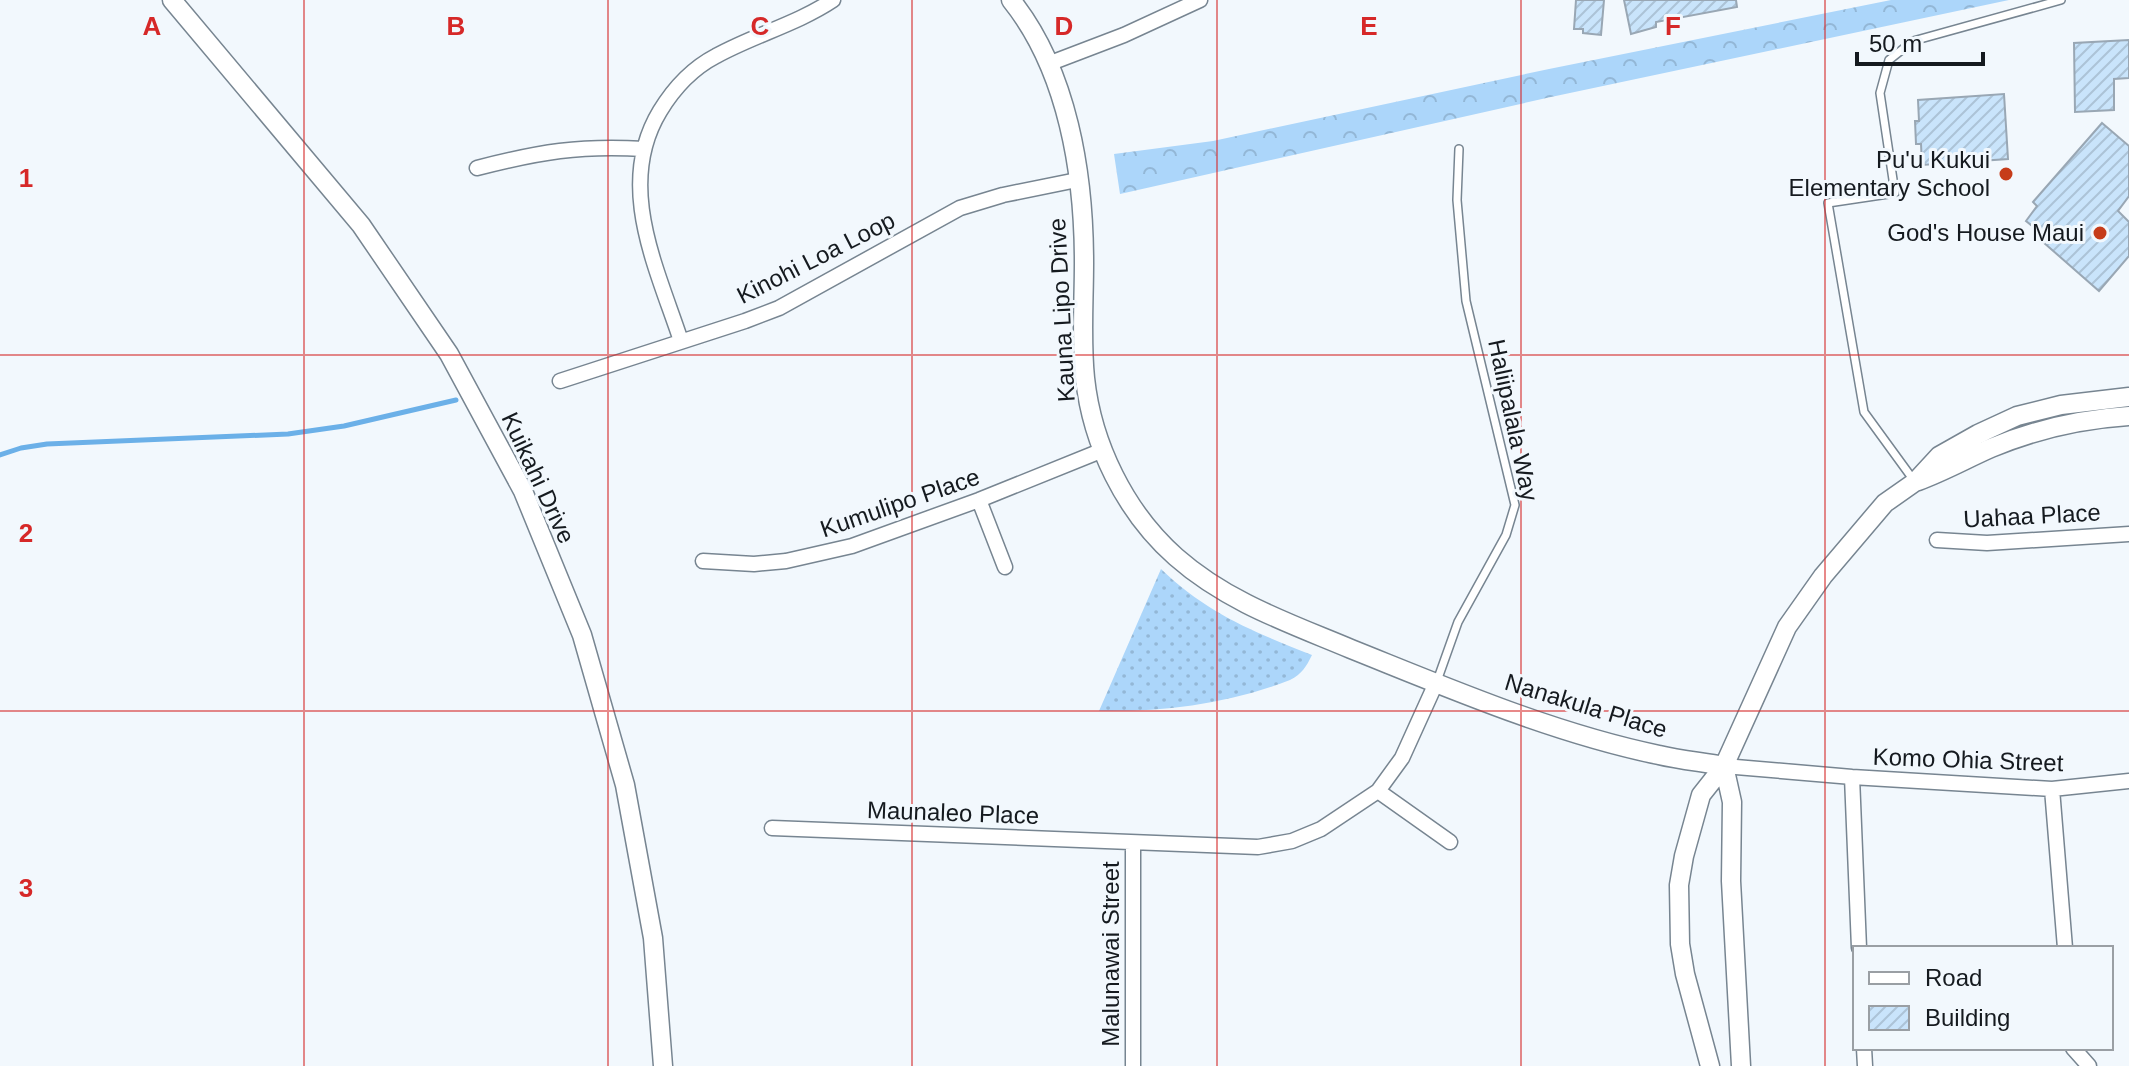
<svg xmlns="http://www.w3.org/2000/svg" width="2129" height="1066" viewBox="0 0 2129 1066" font-family="Arial,sans-serif">
<defs>
<pattern id="grass-dots" width="8" height="8" patternUnits="userSpaceOnUse" patternTransform="scale(2)"><rect width="8" height="8" fill="#acd6fa"/><path d="M2 2h.1M6 6h.1" fill="none" stroke="#93b7d6" stroke-width="1.8" stroke-linecap="round"/></pattern>
<pattern id="forest-crowns" width="20" height="18" patternUnits="userSpaceOnUse" patternTransform="scale(2)"><rect width="20" height="18" fill="#acd6fa"/><path d="M2 6a3 3 0 1 1 6 0M12 15a3 3 0 1 1 6 0" fill="none" stroke="#93b7d6"/></pattern>
<pattern id="building-hatch" width="6" height="6" patternUnits="userSpaceOnUse" patternTransform="scale(2)"><rect width="6" height="6" fill="#c9e4fb"/><path d="M-1 1l2-2M0 6l6-6M5 7l2-2" fill="none" stroke="#acc3d7"/></pattern>
</defs>
<rect width="100%" height="100%" fill="#f2f8fd"/>
<path fill="url(#grass-dots)" d="M1161 569C1208 614 1252 631 1312 655 1306 667 1302 674 1290 680 1228 704 1165 712 1099 711Z"/>
<path fill="url(#forest-crowns)" d="M1891 0H2009L1551 97 1120 194 1114 154 1213 141 1549 69Z"/>
<g fill="none" stroke-linecap="round" stroke-linejoin="round">
<path stroke="#6bb0e8" stroke-width="5" d="M0 455 21 448 47 444 288 434 344 426 456 400"/>
</g>
<path fill="url(#building-hatch)" stroke="#99a7b4" stroke-width="2" d="M1576 0H1604L1601 35 1583 33V29H1574Z
M1624 0H1736L1737 7 1656 22V27L1631 34Z
M2129 40V78L2114 79V110L2075 112 2074 43Z
M2004 94 2008 159 1922 165 1921 144H1916L1915 121H1919L1918 100Z
M2102 123 2129 146V196L2118 211 2129 222V256L2099 291 2043 242 2046 237 2026 221 2037 206 2033 202Z"/>
<g fill="none" stroke-linecap="round" stroke-linejoin="round">
<defs>
<path id="lane" d="M1915 482 1864 412 1828 203 1895 193 1880 93 1889 60 1913 41 2061 0
M1437 681 1458 622 1506 535 1515 505 1466 301 1457 200 1459 149"/>
<path id="street" d="M1048 64 1124 35 1200 0
M477 168C539 152 580 145 644 149
M681 341C657 268 615 185 660 111 674 88 693 68 716 56 754 35 797 24 833 0
M560 381 745 321 779 308 960 208 1003 195 1077 180
M979 500 1005 567
M1937 540 1987 543 2129 534
M703 561 754 564 786 561 852 546 979 500 1103 450
M1724 766 1852 777 2052 789 2129 781
M1852 777 1859 948
M2052 789 2065 948
M1378 791 1450 842
M772 828 1258 847 1292 841 1321 829 1378 791 1402 758 1436 683
M1864 1048 1865 1066
M2073 1048 2089 1066
M1133 1066V843"/>
<path id="secondary" d="M172 0 361 225 449 354 523 491 582 635 625 785 653 938 663 1066
M1011 0C1068 71 1084 174 1084 263 1084 301 1081 339 1085 378 1092 444 1125 512 1176 557 1227 602 1289 623 1351 649 1451 689 1553 733 1659 755 1680 760 1702 762 1724 766
M1918 481C1943 472 1966 459 1991 448 2034 430 2082 419 2129 416
M1724 766 1732 802 1731 881 1741 1066
M1710 1066 1685 974 1680 944 1679 885 1684 856 1701 795 1724 766 1787 627 1823 576 1885 503 1915 482 1939 456 1978 434 2017 416 2061 405 2129 397"/>
</defs>
<use href="#lane" stroke="#778591" stroke-width="10"/>
<use href="#street" stroke="#778591" stroke-width="17"/>
<use href="#secondary" stroke="#778591" stroke-width="21"/>
<use href="#lane" stroke="#fff" stroke-width="7"/>
<use href="#street" stroke="#fff" stroke-width="14"/>
<use href="#secondary" stroke="#fff" stroke-width="18"/>
</g>
<path fill="none" stroke="#d62828" stroke-width="2" stroke-opacity="0.55" d="M304 0V1066M608 0V1066M912 0V1066M1217 0V1066M1521 0V1066M1825 0V1066M0 355H2129M0 711H2129"/>
<g fill="#c63c1a" stroke="#f2f8fd" stroke-width="3">
<circle cx="2006" cy="174" r="8"/>
<circle cx="2100" cy="233" r="8"/>
</g>
<g text-anchor="middle" stroke-width="6" stroke-linejoin="round" paint-order="stroke">
<g font-size="24" fill="#151a1f" stroke="#f2f8fd" text-anchor="end">
<text x="1990" y="168">Pu'u Kukui<tspan x="1990" dy="28">Elementary School</tspan></text>
<text x="2084" y="241">God's House Maui</text>
</g>
<g font-size="24" fill="#151a1f" stroke="#f2f8fd">
<text transform="translate(816 258) rotate(-27)" y="8">Kinohi Loa Loop</text>
<text transform="translate(1062 310) rotate(-93)" y="8">Kauna Lipo Drive</text>
<text transform="translate(1513 420) rotate(78)" y="8">Haliipalala Way</text>
<text transform="translate(538 478) rotate(65)" y="8">Kuikahi Drive</text>
<text transform="translate(900 503) rotate(-19)" y="8">Kumulipo Place</text>
<text transform="translate(2032 516) rotate(-3)" y="8">Uahaa Place</text>
<text transform="translate(1586 706) rotate(17)" y="8">Nanakula Place</text>
<text transform="translate(1968 760) rotate(2)" y="8">Komo Ohia Street</text>
<text transform="translate(953 813) rotate(2)" y="8">Maunaleo Place</text>
<text transform="translate(1111 954) rotate(-90)" y="8">Malunawai Street</text>
</g>
</g>
<g font-size="26" text-anchor="middle" font-weight="bold" fill="#d62828" stroke="#f2f8fd" stroke-width="6" stroke-linejoin="round" paint-order="stroke">
<text x="152" y="35">A</text>
<text x="456" y="35">B</text>
<text x="760" y="35">C</text>
<text x="1064" y="35">D</text>
<text x="1369" y="35">E</text>
<text x="1673" y="35">F</text>
<text x="26" y="187">1</text>
<text x="26" y="542">2</text>
<text x="26" y="897">3</text>
</g>
<rect x="1853" y="946" width="260" height="104" fill="#f2f8fd" stroke="#9a9fa4" stroke-width="2"/>
<rect x="1869" y="972" width="40" height="12" fill="#ffffff" stroke="#9a9fa4" stroke-width="2"/>
<text x="1925" y="986" font-size="24" fill="#151a1f">Road</text>
<rect x="1869" y="1006" width="40" height="24" fill="url(#building-hatch)" stroke="#9a9fa4" stroke-width="2"/>
<text x="1925" y="1026" font-size="24" fill="#151a1f">Building</text>
<path d="M1857 52v12h126v-12" fill="none" stroke="#151a1f" stroke-width="4"/>
<text x="1869" y="52" font-size="24" fill="#151a1f" stroke="#f2f8fd" stroke-width="6" paint-order="stroke">50 m</text>
</svg>
